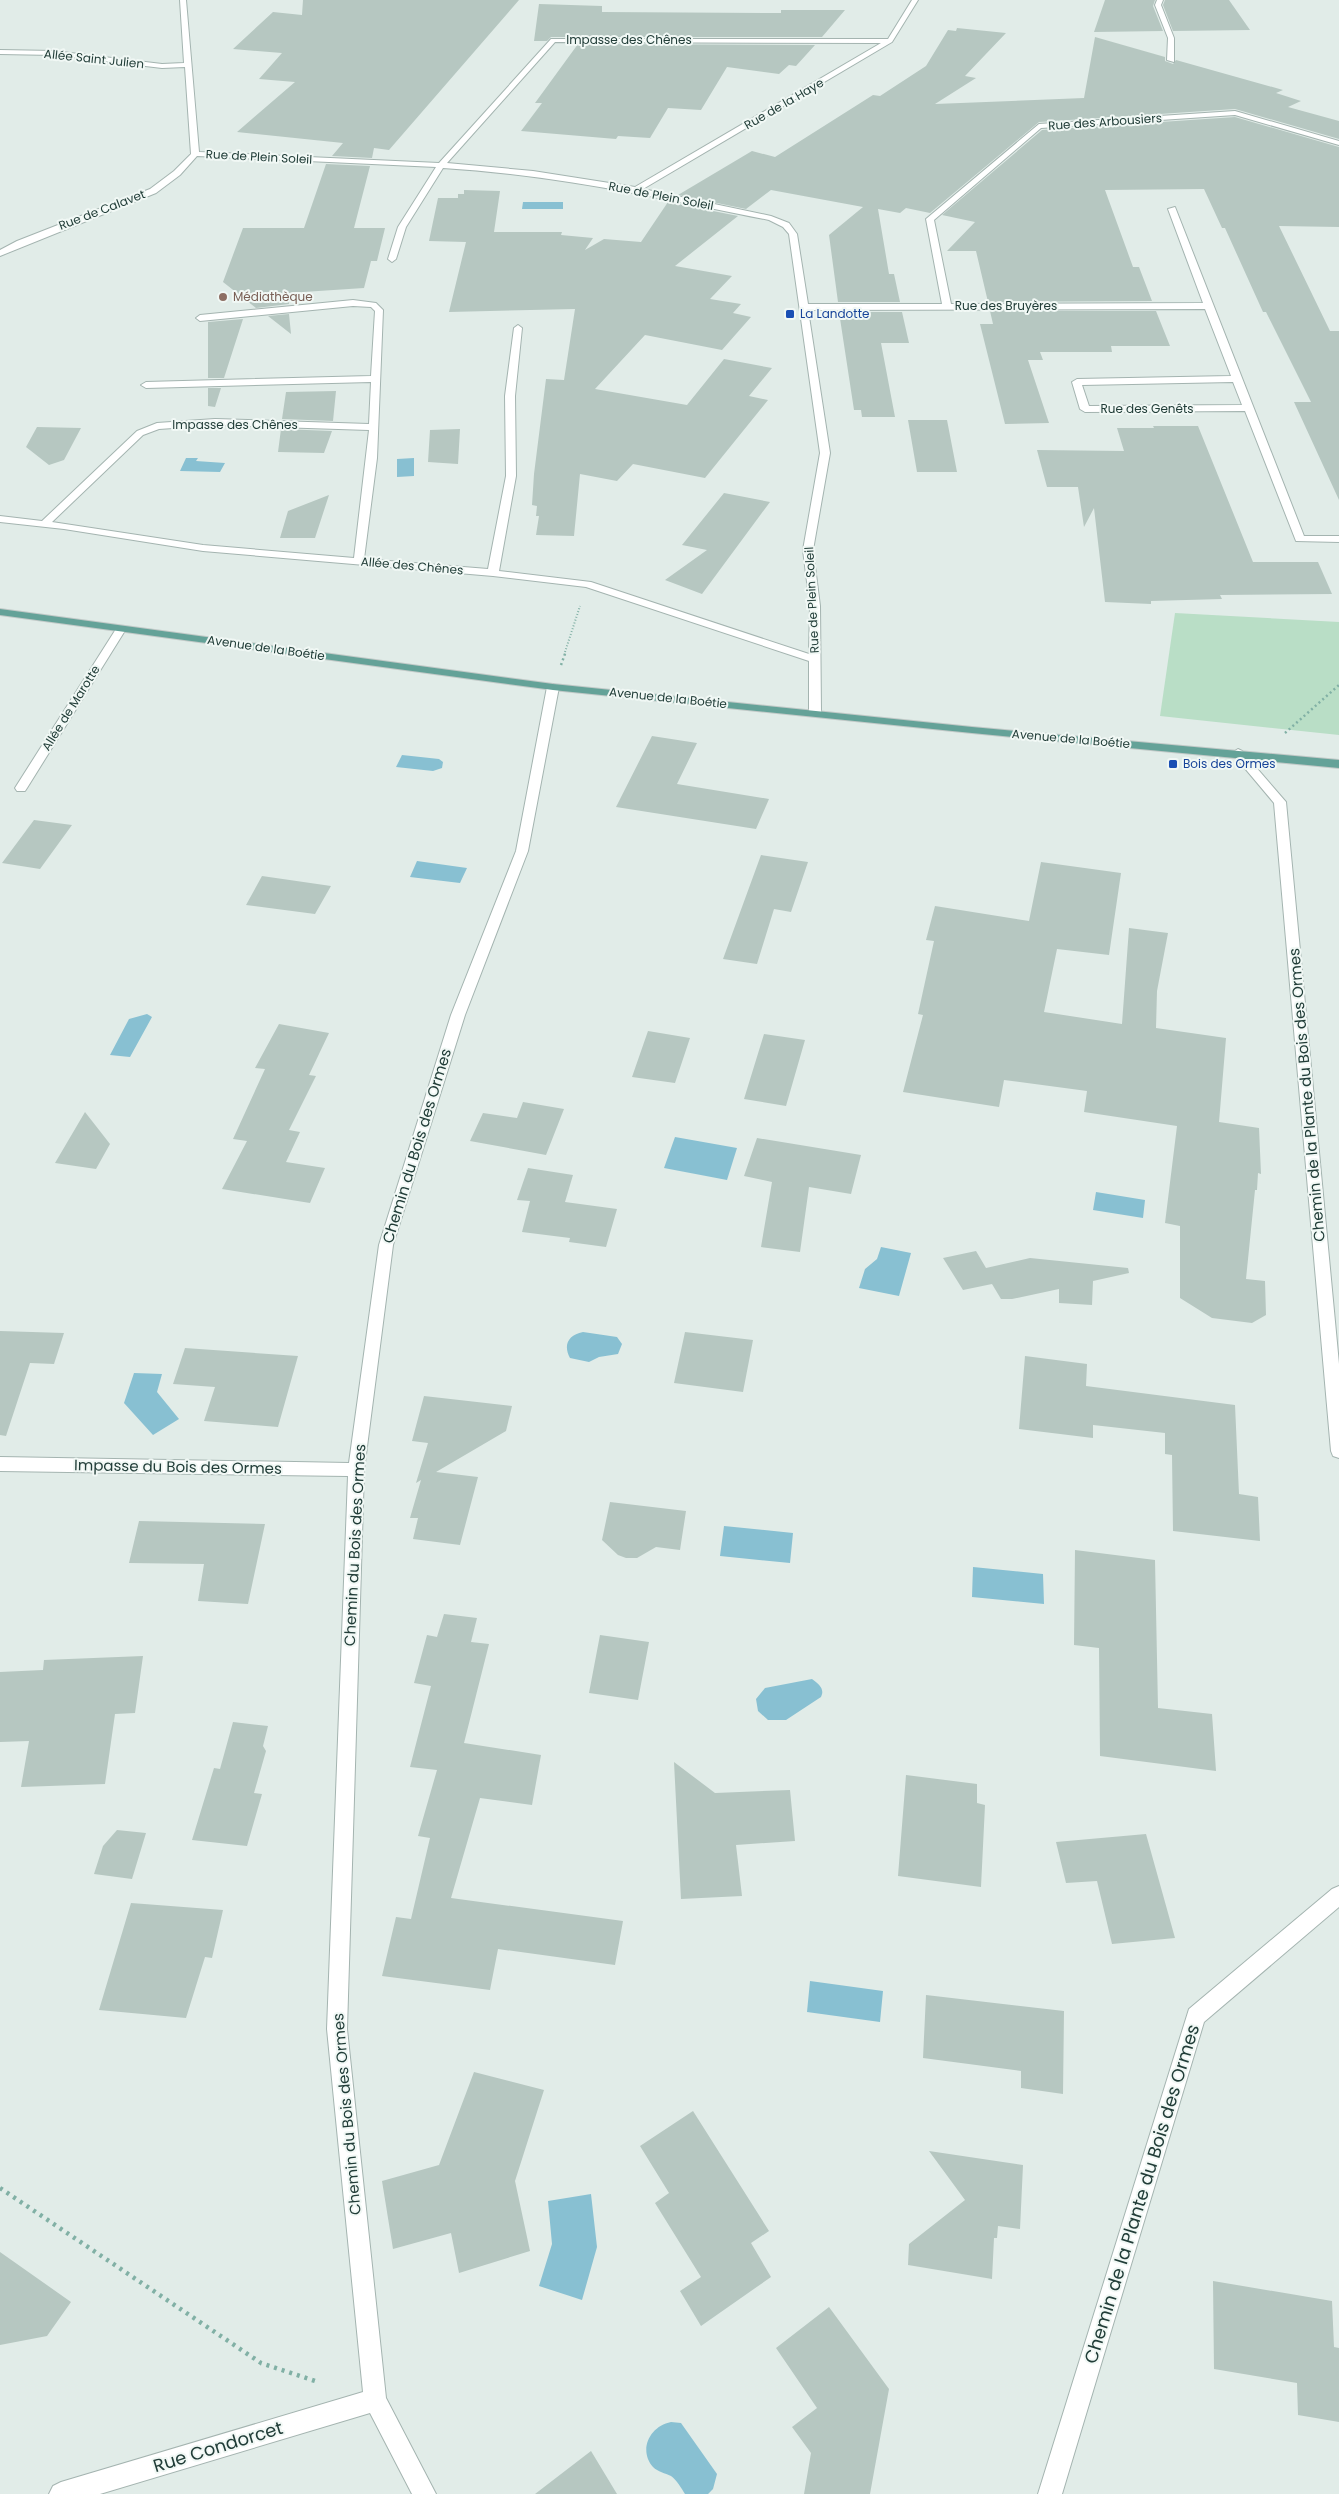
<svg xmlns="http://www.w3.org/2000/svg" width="1339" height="2494" viewBox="0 0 1339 2494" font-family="Poppins,sans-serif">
<rect width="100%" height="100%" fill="#e1ece8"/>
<path fill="#b9dec6" d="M1175 613 1339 622V735L1160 716Z"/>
<path fill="#88c0d2" d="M523 202H563V209H522Z
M186 458H198L196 461 225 463 220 472 180 471Z
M414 458V476L397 477V459Z
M402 755 439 759 443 762 442 768 433 771 396 767Z
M417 861 467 868 460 883 410 877Z
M147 1014 152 1017 130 1057 110 1055 129 1019Z
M675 1137 737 1148 727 1180 664 1168Z
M1096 1192 1145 1200 1143 1218 1093 1210Z
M881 1247 911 1253 899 1296 859 1288 865 1269 877 1259Z
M583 1332 617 1337 622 1344 618 1354 599 1357 589 1362 570 1358C563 1345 568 1335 583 1332Z
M134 1373 162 1374 157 1392 179 1419 153 1435 124 1403Z
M724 1526 793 1533 790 1563 720 1556Z
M973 1567 1043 1574 1044 1604 972 1597Z
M812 1679C819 1684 825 1689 821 1697L786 1720H768L758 1711 756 1699 765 1688Z
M810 1981 883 1991 880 2022 807 2012Z
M591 2194 597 2247 582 2300 539 2286 552 2244 548 2201Z
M671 2422 681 2423 717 2474 713 2489 708 2494H685C682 2489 676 2479 671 2476 665 2473 658 2472 653 2467 638 2450 650 2426 671 2422Z"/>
<path fill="#b6c7c1" d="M303 0H519L389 150 374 148 372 158 332 156 343 143 237 132 295 82 259 79 282 53 233 49 273 12 302 15Z
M1105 0H1155L1153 6 1163 31 1094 32Z
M1165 0H1229L1250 30 1173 31 1163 5Z
M539 4 602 6V12L781 13V10H845L822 37H551L547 41H534Z
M957 28 1006 33 965 76 976 78 935 104 1084 98 1095 37 1165 57V61L1173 64 1176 60 1283 90 1276 93 1301 101 1288 107 1339 121V139L1235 109 1039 122 930 213 906 208 900 213 878 209 889 274H894L900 302H838L829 235 863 207 771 190 746 209 678 195 752 151 775 157 873 95 880 96 926 66 948 30 956 31Z
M578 44 815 45 796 66 789 65 779 74 727 67 701 110 668 108 650 138 618 136 616 139 521 131 542 103H535Z
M1235 117 1339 147V227L1279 226 1330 331H1339V500L1294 402H1311L1266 312H1263L1225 228H1222L1204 189 1105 190 1133 267H1139L1152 301 988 302 976 251H947L975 222 942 215 1042 130Z
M326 164 370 166 354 228H385L377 261H371L364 288 288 293 289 304 256 308 223 282 243 228H304Z
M464 190 500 191 494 232H562L561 235 593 238 585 250 604 239 641 242 668 202 738 216 675 266 732 276 710 299 741 304 733 313 751 317 722 350 645 335 595 389 687 405 724 359 772 368 749 396 768 400 705 478 633 464 617 481 580 474 574 536 536 535 539 516H536L537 506 532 505 534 474 546 379 564 380 575 309 449 312 466 242 429 241 438 198H458V194H464Z
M990 311H1156L1170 346H1111L1112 352H1040L1043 360H1028L1049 423 1005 424 980 324H993Z
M839 312H902L909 343H881L895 417H862L861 410H854Z
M289 314 291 334 268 316Z
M243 319 224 378H208V322Z
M208 388H221L215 407 208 406Z
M336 391 333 421 282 419 286 392Z
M908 420H947L957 472H917Z
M1153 426H1198L1253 562H1318L1332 594 1220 595 1222 599 1151 601V604L1105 602 1094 508 1084 527 1078 487H1047L1037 450 1124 451 1117 428H1154Z
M37 427 81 428 64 460 49 465 26 447Z
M281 429 332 431 324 453 278 452Z
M460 429 458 464 428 462 430 430Z
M724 493 770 502 702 594 665 580 707 550 682 545Z
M329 495 315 538H280L288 511Z
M652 736 697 743 677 784 769 799 756 829 616 807Z
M34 820 72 825 40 869 2 863Z
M761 855 808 862 791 912 774 909 757 964 723 959Z
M1041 862 1121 873 1109 955 1057 949 1044 1012 1122 1024 1129 928 1168 933 1157 991 1156 1028 1226 1038 1219 1122 1259 1128 1261 1174 1258 1173 1257 1190H1255L1246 1279 1265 1281 1266 1315 1252 1323 1212 1318 1180 1298V1226L1165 1223 1177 1126 1084 1112 1087 1091 1004 1080 999 1107 903 1092 923 1015 918 1014 934 941 926 940 935 906 1029 921Z
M262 876 331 886 315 914 246 905Z
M279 1024 329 1033 309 1075 316 1076 289 1130 300 1132 286 1162 325 1168 310 1203 222 1189 247 1141 233 1139 265 1069 255 1068Z
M648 1031 690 1038 675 1083 632 1077Z
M764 1034 805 1040 786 1106 744 1099Z
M523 1102 564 1109 546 1155 470 1141 483 1113 517 1118Z
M85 1112 110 1144 96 1169 55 1163Z
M757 1138 861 1155 851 1194 809 1187 800 1252 761 1247 772 1182 744 1176Z
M528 1168 573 1175 565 1202 617 1209 606 1247 569 1242 570 1238 522 1232 530 1201 517 1200Z
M976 1251 986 1268 1030 1258 1128 1268 1129 1273 1093 1281 1092 1305 1059 1303V1289L1012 1299H1001L992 1284 963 1290 943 1258Z
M0 1331 64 1333 54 1364 30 1363 6 1436 0 1435Z
M685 1332 753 1340 743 1392 674 1383Z
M185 1348 298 1356 278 1427 204 1421 215 1387 173 1384Z
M1025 1356 1087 1364 1086 1386 1235 1405 1239 1494 1258 1497 1260 1541 1173 1531 1172 1455 1165 1454V1433L1093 1425V1438L1019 1429Z
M424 1396 512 1406 506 1431 436 1472 478 1477 460 1545 413 1539 418 1518H410L421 1480 416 1483 428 1443 412 1441Z
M610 1502 686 1511 680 1550 656 1547 637 1558H626L618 1555 602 1540Z
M139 1521 265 1524 248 1604 198 1601 204 1564 129 1563Z
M1075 1550 1155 1560 1158 1708 1212 1714 1216 1771 1100 1756 1099 1648 1074 1645Z
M444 1614 477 1618 471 1642 489 1644 464 1743 541 1755 532 1805 480 1798 451 1898 623 1921 615 1965 498 1949 490 1990 382 1976 396 1917 411 1919 430 1838 418 1836 437 1770 410 1767 431 1686 414 1683 427 1635 437 1637Z
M600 1635 649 1642 638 1700 589 1693Z
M143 1656 135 1713 115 1714 105 1784 21 1787 29 1741 0 1742V1672L43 1670 44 1660Z
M233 1722 268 1726 263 1746 266 1751 254 1793 262 1794 247 1846 192 1840 214 1768 220 1769Z
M674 1762 715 1793 790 1790 795 1841 736 1845 742 1896 681 1899Z
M906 1775 977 1784V1803L985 1805 981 1887 898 1876Z
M117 1830 146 1833 132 1879 94 1874 103 1846Z
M1146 1834 1175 1938 1112 1944 1097 1881 1066 1883 1056 1842Z
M131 1903 223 1910 212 1958 205 1957 186 2018 99 2010Z
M926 1995 1064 2011 1063 2094 1021 2088V2071L923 2058Z
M474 2072 544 2090 515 2181 530 2251 459 2273 451 2233 393 2249 382 2181 439 2165Z
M693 2111 769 2231 751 2243 771 2277 701 2326 680 2291 701 2277 655 2203 669 2193 640 2146Z
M929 2151 1023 2165 1020 2229 998 2226 997 2238H994L992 2279 908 2265 909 2244 965 2200Z
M0 2252 71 2302 47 2336 0 2345Z
M1213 2281 1332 2301 1334 2347 1339 2348V2422L1298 2415 1297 2383 1214 2369Z
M829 2307 889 2389 870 2494H804L811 2453 792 2427 817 2408 776 2348Z
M591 2451 617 2494H535Z"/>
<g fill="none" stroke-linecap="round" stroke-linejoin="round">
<defs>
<path id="minor" d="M180 0H186L199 152 439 163 551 39H888L912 0H918L892 42 643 189 771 216 789 223 797 234 808 304H942L926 219 1039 124 1235 111 1339 141V145L1235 115 1041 128 934 220 951 304 1203 303 1168 209 1175 207 1304 536H1339V542L1296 541 1245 411 1085 412 1080 409 1072 382 1077 379 1231 376 1205 309 808 310 830 453 813 550 820 606 821 712 815 715 809 712V661L586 587 493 576 203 551 64 529 0 522V516L42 521 137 431 157 423 215 419 369 424 371 382 146 388 141 385 146 382 371 376 375 311 371 307 353 306 200 321 196 318 200 315 353 300 376 303 383 310 377 458 364 559 488 569 506 476 505 396 514 328 518 325 522 328 515 396 516 476 499 571 591 582 809 654 810 606 803 550 820 453 789 234 783 227 769 220C659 198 556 175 443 168L406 227 396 259 392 262 388 259 398 227 436 167 197 156 180 175 156 193 0 256V250L17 241 150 189 174 171 191 154 185 67 162 68 54 55 0 54V50L54 51 162 64 184 63ZM555 42 881 43 635 187 533 171 447 163ZM1233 382 1242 405 1089 406 1082 385ZM215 425 369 430 354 558 203 545 52 522 143 435 159 429Z
M1157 0H1163L1161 5 1174 38V62L1167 60 1168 38 1155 5Z
M121 626 126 629 27 788 25 791H17L15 788 116 629Z
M553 684 559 687 528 851 465 1015 393 1245 364 1470 347 2029 386 2398 436 2494H412L370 2413 100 2494H49L53 2486 61 2482 363 2392 327 2029 348 1476 0 1471V1457L349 1463 379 1245 451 1015 516 851 547 687Z
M1238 749 1242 751 1286 802 1339 1364V1458L1333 1456 1331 1451 1274 803 1232 753Z
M1339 1886V1907L1204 2022 1062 2494H1038L1189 2009 1332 1889Z"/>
<path id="major" d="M0 609 553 684 972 727 1339 760V768L972 733 553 690 0 615Z"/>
</defs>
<use href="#minor" stroke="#a4b4b0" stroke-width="2"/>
<use href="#major" stroke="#c1c9c7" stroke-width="2"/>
<path stroke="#81b0a5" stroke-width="2" stroke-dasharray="1 2" stroke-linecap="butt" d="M565 652 580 606"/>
<path stroke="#81b0a5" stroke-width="2.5" stroke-dasharray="2 3" stroke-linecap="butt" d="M561 665 566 651
M1285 733 1339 685"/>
<path stroke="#81b0a5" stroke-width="4.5" stroke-dasharray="3 5" stroke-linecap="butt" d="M0 2188 261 2363 318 2382"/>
<use href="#minor" fill="#fff" fill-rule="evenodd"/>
<use href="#major" fill="#64a298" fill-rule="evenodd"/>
</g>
<circle fill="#8d6e63" stroke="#f1f8f5" stroke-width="2" cx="223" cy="297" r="5"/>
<g fill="#1a4fb4" stroke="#f1f8f5" stroke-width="2">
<rect x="785" y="309" width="10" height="10" rx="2.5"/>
<rect x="1168" y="759" width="10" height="10" rx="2.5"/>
</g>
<g text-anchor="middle" stroke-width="4" stroke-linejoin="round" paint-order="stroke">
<g font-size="12" fill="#213d38" stroke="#f1f8f5">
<text x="629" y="44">Impasse des Chênes</text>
<text transform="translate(94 59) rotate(6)" y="4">Allée Saint Julien</text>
<text transform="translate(784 104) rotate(-30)" y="4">Rue de la Haye</text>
<text transform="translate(1105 122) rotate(-4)" y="4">Rue des Arbousiers</text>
<text transform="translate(259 157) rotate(3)" y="4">Rue de Plein Soleil</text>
<text transform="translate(661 196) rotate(11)" y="4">Rue de Plein Soleil</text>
<text transform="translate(102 210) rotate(-21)" y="4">Rue de Calavet</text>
<text x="1006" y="310">Rue des Bruyères</text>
<text x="1147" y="413">Rue des Genêts</text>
<text x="235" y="429">Impasse des Chênes</text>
<text transform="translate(412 566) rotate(5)" y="4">Allée des Chênes</text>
<text transform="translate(812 600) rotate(-93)" y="4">Rue de Plein Soleil</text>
<text transform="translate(266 648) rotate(8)" y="4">Avenue de la Boétie</text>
<text transform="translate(668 698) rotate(6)" y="4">Avenue de la Boétie</text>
<text transform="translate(71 708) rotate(-58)" y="4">Allée de Marotte</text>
<text transform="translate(1071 739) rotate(5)" y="4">Avenue de la Boétie</text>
</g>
<g font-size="12" fill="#785e54" stroke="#f1f8f5" text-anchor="start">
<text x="233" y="301">Médiathèque</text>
</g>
<g font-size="12" fill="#164399" stroke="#f1f8f5" text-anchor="start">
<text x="800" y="318">La Landotte</text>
<text x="1183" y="768">Bois des Ormes</text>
</g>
<g font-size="15" fill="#213d38" stroke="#f1f8f5">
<text transform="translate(1307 1095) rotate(-95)" y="5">Chemin de la Plante du Bois des Ormes</text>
<text transform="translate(417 1146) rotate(-73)" y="5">Chemin du Bois des Ormes</text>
<text transform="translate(178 1467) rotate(1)" y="5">Impasse du Bois des Ormes</text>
<text transform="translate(355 1545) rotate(-87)" y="5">Chemin du Bois des Ormes</text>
<text transform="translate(347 2114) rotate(-95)" y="5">Chemin du Bois des Ormes</text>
</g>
<g font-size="18" fill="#213d38" stroke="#f1f8f5">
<text transform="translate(1142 2194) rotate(-73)" y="6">Chemin de la Plante du Bois des Ormes</text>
<text transform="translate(218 2447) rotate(-17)" y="6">Rue Condorcet</text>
</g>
</g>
</svg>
